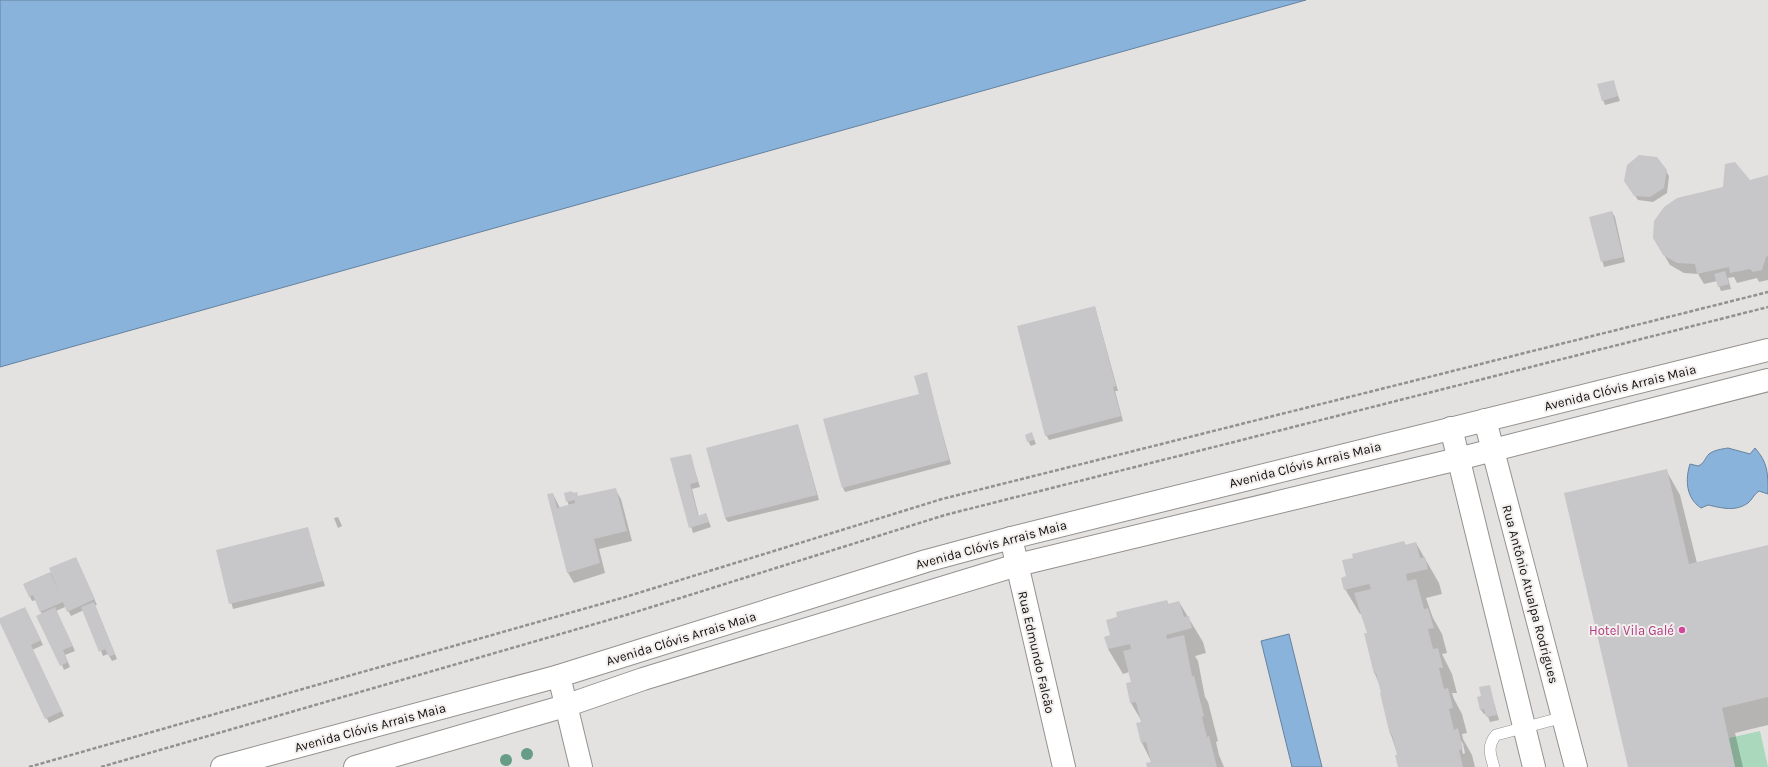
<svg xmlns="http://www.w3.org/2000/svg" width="1768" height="767" viewBox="0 0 1768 767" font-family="Karla,sans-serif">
<rect width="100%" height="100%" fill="#e4e2e0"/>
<path fill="#a9d8bc" d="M1760 731 1768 767H1735L1729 738Z"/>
<path fill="#89b3db" stroke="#65829e" d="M0 0H1306L0 367Z
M1728 448 1750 454 1755 448C1768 463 1768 473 1768 494L1759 491C1754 494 1752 500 1748 503 1735 512 1722 508 1708 505L1701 508C1686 498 1685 480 1690 464L1698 466C1704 464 1705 458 1709 454 1714 450 1722 449 1728 448Z
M1289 634 1322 767H1292L1261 641Z"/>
<path fill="#0003" fill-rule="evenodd" d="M1613 81 1620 101 1605 105 1603 100Z
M1666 171 1669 176 1667 193 1653 202 1638 200 1628 186Z
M1768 176V280L1759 282 1757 278 1737 283 1734 277 1728 278 1731 289 1721 291 1717 281 1704 284 1698 274 1684 273 1670 265 1654 238 1750 181Z
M1612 212 1615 217 1625 262 1604 267 1591 218Z
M1095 307 1118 391H1115L1123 421 1049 440 1046 435Z
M926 373 951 464 845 492 843 488 920 394Z
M798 425 819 500 728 522 725 518Z
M1032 434 1036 444 1031 446 1028 441Z
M690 455 700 487 692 489 699 517 706 514 711 527 693 533 671 459Z
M1666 470 1680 495 1697 563 1768 546V725L1735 733 1743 767H1629Z
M615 489 621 499 632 541 599 549 605 573 574 583 568 573 548 495 553 494 560 508 569 506 565 494 578 497Z
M338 517 342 526 338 528 334 518Z
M307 528 325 586 233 609 217 551Z
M1404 542 1406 546 1416 543 1439 583 1442 594 1426 598 1433 618 1442 634 1447 653 1442 654 1452 674 1457 693H1452L1454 699 1462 714 1467 733 1462 734 1463 739 1472 755 1475 767H1399L1398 756 1391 735 1383 694 1375 674 1366 634 1368 633 1362 614H1360L1345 589ZM1460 739 1463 744 1465 753 1463 754Z
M76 558 97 605H95L117 659 112 661 108 654 103 656 84 610 71 616 64 603 65 607 56 611 75 651 65 655 70 667 64 670 36 600 32 601 24 584 52 572Z
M1167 601 1169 605 1179 602 1203 642 1206 653 1195 656 1198 661 1205 697 1208 702 1218 741 1216 742 1219 755 1224 767H1148L1152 763 1142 743 1141 720 1131 703 1132 682 1129 672 1123 674 1108 649 1111 636Z
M27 612 43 645 32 650 64 716 49 723 0 620Z
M1489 686 1499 720 1490 722 1487 714H1484L1481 710 1482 697Z"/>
<path fill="#c7c6c9" d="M1614 80 1618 96 1602 101 1597 84Z
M1639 155 1657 157 1667 170 1664 188 1650 197 1634 196 1624 181 1627 165Z
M1735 162 1750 180 1768 175V256L1766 257 1762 270 1753 272 1750 269 1730 273 1729 267 1697 274 1695 264 1677 263 1663 255 1653 238 1654 221 1664 207 1677 198 1723 187 1725 164Z
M1612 211 1623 257 1601 262 1589 217Z
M1725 271 1729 284 1718 287 1714 274Z
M1095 306 1116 386 1113 387 1121 416 1045 436 1017 326Z
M927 372 949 460 842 488 823 419 919 394 914 376Z
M798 424 817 495 725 518 706 448Z
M1032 432 1034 440 1027 442 1025 435Z
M691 454 698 482 690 484 698 516 706 513 709 522 689 528 670 458Z
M1667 469 1689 564 1768 545V697L1722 708 1735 767H1628L1564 493Z
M616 488 627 531 594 539 600 563 567 573 547 494 553 493 557 508 575 503V500L566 502 564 493 572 491 573 493 577 492 578 496Z
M308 527 323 581 229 604 216 550Z
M1404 541 1405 545 1416 542 1420 558 1425 557 1428 569 1406 574 1407 581 1416 579 1424 609 1428 608 1434 628 1428 629 1433 649 1438 648 1443 668H1439L1444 689 1448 688 1453 708 1449 709 1454 730 1458 728 1463 749 1459 750 1463 767H1398L1395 755H1397L1392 734 1390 735 1380 693H1381L1376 673 1374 674 1364 633H1367L1354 593 1371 589 1369 584 1344 590 1341 578 1346 576 1342 560 1353 558 1352 554Z
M76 557 95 599 67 612 49 568Z
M50 572 63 602 40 612 33 595 29 597 23 584Z
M1167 600 1168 604 1179 601 1184 617 1189 616 1192 628 1166 635 1167 639 1184 635 1192 676H1194L1204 716 1202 717 1207 737 1209 736 1217 767H1147L1146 763 1151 762 1146 742 1141 743 1136 723 1141 722 1136 702 1130 703 1126 683 1131 682 1123 651 1131 649 1130 644 1108 649 1104 637 1110 635 1106 620 1117 617 1116 612Z
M94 602 115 654 109 657 105 649 99 652 81 607Z
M25 607 41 640 31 645 62 711 45 719 0 623V618Z
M55 607 73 646 63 650 68 662 60 666 36 616Z
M1490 685 1497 715 1486 717 1484 709 1480 710 1477 697 1481 696 1479 687Z"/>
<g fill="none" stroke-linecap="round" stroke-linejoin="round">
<defs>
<path id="lane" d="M1494 767C1490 754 1487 746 1496 735L1564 717"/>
<path id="street" d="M1485 420 1576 767
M1451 428 1534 767
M1011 538 1064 767
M559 676 581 767"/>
<path id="secondary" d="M222 767 559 676 926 561 1011 538 1768 350
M355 767 565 706 643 679 1017 565 1458 459 1768 380"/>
</defs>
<use href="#lane" stroke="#94918f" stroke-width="12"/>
<use href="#street" stroke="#94918f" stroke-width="24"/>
<use href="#secondary" stroke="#94918f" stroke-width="24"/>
<path stroke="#92918f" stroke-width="2.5" stroke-dasharray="4 2" stroke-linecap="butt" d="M29 767 622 598 942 499 1768 292
M101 767 626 615 945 515 1768 307"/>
<use href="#lane" stroke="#fff" stroke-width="11"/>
<use href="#street" stroke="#fff" stroke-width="22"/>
<use href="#secondary" stroke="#fff" stroke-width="22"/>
</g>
<g fill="#679d86">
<circle cx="527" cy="754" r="6"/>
<circle cx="506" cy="760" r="6"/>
</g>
<circle fill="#d1479c" stroke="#f2efed" stroke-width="1.5" cx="1682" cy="630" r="4"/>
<g text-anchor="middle" stroke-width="4" stroke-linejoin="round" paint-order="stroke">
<g font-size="13" fill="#100f0e" stroke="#f2efed">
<text transform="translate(1620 387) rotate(-14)" y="5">Avenida Clóvis Arrais Maia</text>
<text transform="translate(1305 464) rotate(-14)" y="5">Avenida Clóvis Arrais Maia</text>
<text transform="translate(991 544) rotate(-15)" y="5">Avenida Clóvis Arrais Maia</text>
<text transform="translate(1531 594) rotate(75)" y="5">Rua Antônio Atualpa Rodrigues</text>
<text transform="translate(681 638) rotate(-17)" y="5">Avenida Clóvis Arrais Maia</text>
<text transform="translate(1037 652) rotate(77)" y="5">Rua Edmundo Falcão</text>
<text transform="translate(370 727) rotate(-15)" y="5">Avenida Clóvis Arrais Maia</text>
</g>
<g font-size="13" fill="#b23c85" stroke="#f2efed" text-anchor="end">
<text x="1674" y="635">Hotel Vila Galé</text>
</g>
</g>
</svg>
